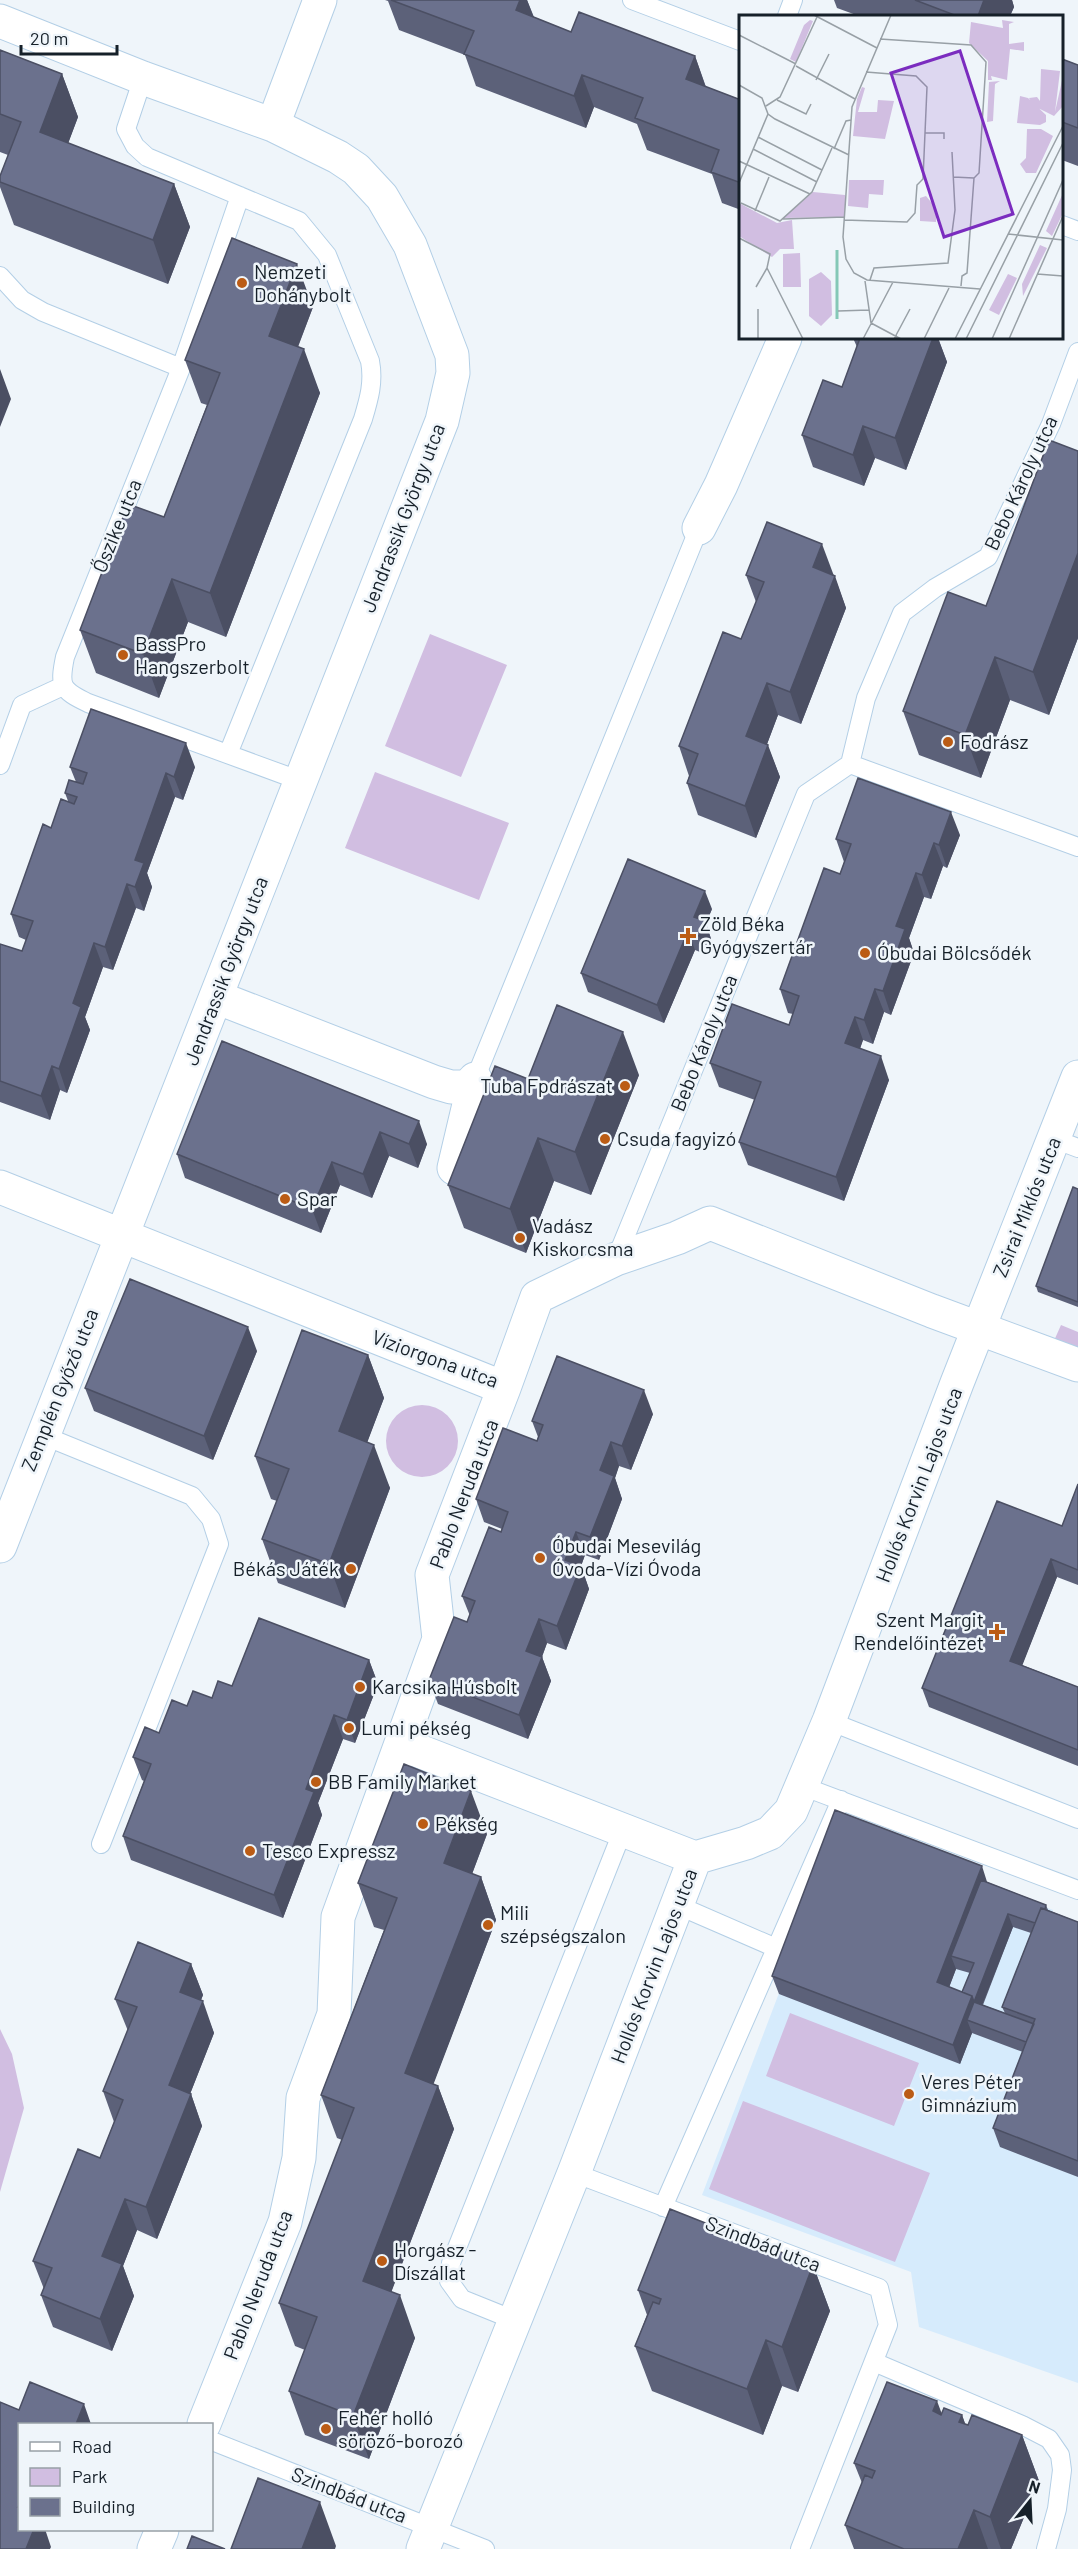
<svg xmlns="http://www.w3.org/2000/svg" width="1078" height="2549" viewBox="0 0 1078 2549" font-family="Barlow,sans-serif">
<rect width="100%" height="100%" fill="#eff5fa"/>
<path fill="#d6ebfc" d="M842 1828 1053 1910 1048 1926 1078 1938V2383L919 2327 911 2272 702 2195Z"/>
<path fill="#d1bee1" d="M430 634 507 665 461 777 385 746Z
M375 772 509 823 479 900 345 848Z
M1061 1325 1078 1332V1350L1053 1343Z
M386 1441a36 36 0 1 1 72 0a36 36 0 1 1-72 0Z
M790 2013 919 2063 894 2126 766 2076Z
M0 2029 12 2054 24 2108 0 2192Z
M743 2101 930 2173 895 2262 709 2189Z"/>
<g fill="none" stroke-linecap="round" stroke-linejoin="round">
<defs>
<path id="lane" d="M632 0 740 41
M787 16 793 0
M143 78 126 129 135 146 147 157 299 221 327 255 370 361C374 382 369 399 363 419L228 754
M240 196 181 368 65 657C59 686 61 690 88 703L301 781
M1062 225 1078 231
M0 276 22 300 43 312 181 368
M850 764 1078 847
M0 765 22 705 63 686
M475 1079 699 528
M1054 1139 1078 1148
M616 1259 806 794 850 764 866 698 902 613 935 588 988 557 1051 424 1078 352
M42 1435 192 1496 211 1519 219 1544 101 1844
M829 1721 1078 1819
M802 1786 1078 1890
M677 1905 776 1948
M574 2173 879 2288 888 2325 800 2549
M663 2207 841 1800
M514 2320 462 2299 449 2281 451 2263 623 1830
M874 2362 1022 2425 1049 2439 1060 2455 1062 2470 1057 2509 1046 2549
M212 2441 485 2549"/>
<path id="street" d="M0 21 143 78 273 125 338 157 356 169 382 197 410 245 452 355 453 373 442 421 0 1546
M273 125 320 0
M699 528 721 485 785 338
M216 997 434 1082 451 1087H467L475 1079
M454 1168 475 1079
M0 1187 504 1388
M401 1744 695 1858
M695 1858 746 1843 770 1833 791 1811 829 1721 957 1383 1078 1077
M204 2424 285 2222 299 2158 303 2098 334 2014 338 1917 439 1639 432 1575 504 1388 537 1297 616 1259 677 1238 710 1223 932 1311 1078 1365
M154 2549 162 2530
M423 2549 574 2173 695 1858"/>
</defs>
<use href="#lane" stroke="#b3cfe6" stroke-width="20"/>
<use href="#street" stroke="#b3cfe6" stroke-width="35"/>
<use href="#lane" stroke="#fff" stroke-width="18"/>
<use href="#street" stroke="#fff" stroke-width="33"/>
</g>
<path fill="#5c6179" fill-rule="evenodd" d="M385 0H527L534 17 571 32 695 56 706 87 741 100V210L722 203 712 174 647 150 637 124 594 107 586 128 476 86 465 55 399 30 388 1Z
M834 0H1012L1014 7 1010 16H859L837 8Z
M0 50 62 74 78 117 68 143 174 184 190 227 168 284 14 225 0 187V176L8 155 0 152Z
M1062 59 1078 65V166L1062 160Z
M313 307 298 347 320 393 226 637 188 622 159 698 96 673 80 630 164 517 207 405 201 403 185 360Z
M853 338H938L947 362 906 470 875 458 864 486 813 467 802 435 842 387 857 347Z
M1078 451V638L1049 715 1010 700 981 778 919 755 903 711 986 606Z
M746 575H834L846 608 801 724 778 715 767 744 780 777 756 838 698 815 687 783 689 776 679 746 741 639 756 602Z
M70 767H195L183 800 175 797 147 873 152 887 144 911 136 908 113 970 103 967 85 1017 90 1030 67 1093 60 1090 50 1120 0 1102V944L22 951 26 940 19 937 11 914 51 828 68 801 65 793 76 782Z
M960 835 947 868 943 866 931 899 924 897 909 938 914 953 891 1015 884 1012 873 1044 863 1040 860 1049 889 1080 844 1201 748 1165 739 1142 755 1100 719 1087 710 1063 789 1025 793 1014 788 1013 780 989 840 874 844 862 836 839Z
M712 909 706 923 711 939 705 954 695 950 664 1023 588 992 581 973Z
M222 1041 427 1144 418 1168 389 1156 372 1198 340 1185 321 1233 185 1178 177 1154Z
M639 1075 591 1195 554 1181 526 1253 464 1228 448 1185 528 1079Z
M1078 1189V1307L1038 1292 1036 1286Z
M257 1351 213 1460 94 1411 85 1388Z
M368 1355 384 1398 367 1442 390 1488 345 1608 278 1583 262 1539 277 1501 271 1499 255 1456Z
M653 1414 631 1470 619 1466 615 1478 622 1499 599 1560 585 1555 581 1566 589 1589 566 1650 547 1643 542 1657 551 1681 528 1739 438 1704 429 1680 467 1622 470 1616 462 1596 502 1529 484 1522 476 1499 537 1441 538 1437 532 1421Z
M1078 1484V1585L1057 1577 1022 1665 1078 1687V1766L929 1707 922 1688 1062 1526Z
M369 1660 378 1684 355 1743 343 1739 318 1803 322 1815 283 1918 131 1860 123 1836 144 1781 142 1780 133 1757 187 1706 212 1698 232 1686Z
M487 1834 472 1874 481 1877 496 1920 433 2084 438 2086 454 2129 391 2292 415 2338 369 2459 305 2435 289 2391 305 2350 295 2346 279 2303 342 2140 337 2138 321 2095 384 1930 374 1927 358 1883Z
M987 1882 1046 1905 1048 1910 1078 1922V2177L1000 2147 993 2128 1023 2052 972 2033 960 2064 779 1994 772 1976ZM1013 1927 1031 1933 1002 2007 1005 2013 983 2005ZM956 1969 970 1973 962 1992 949 1987Z
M191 1964 203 1995 201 2000 214 2033 190 2094H191L202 2126 157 2239 137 2230 123 2266 134 2296 112 2351 53 2327 41 2295 44 2289 33 2261 100 2158 114 2122 103 2091 128 2031 115 1999Z
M728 2232 731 2239 761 2250 813 2265 830 2311 798 2392 782 2386 763 2435 652 2391 635 2346 647 2315 638 2290Z
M941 2413 962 2415 965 2424 1022 2435 1039 2481 1011 2549H854L845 2525 862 2483 854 2463Z"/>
<path fill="#4b4f63" d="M520 0H527L535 21 516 10Z
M984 0H1012L1014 7 1010 16H978Z
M695 56 706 88 686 79Z
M62 74 78 117 56 176 40 132Z
M582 75 594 107 586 128 574 96Z
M174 184 190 227 168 284 153 240Z
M297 264 313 307 285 380 269 336Z
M920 338H938L947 362 906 470 895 438Z
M304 349 320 393 226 637 210 593Z
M0 369 11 399 0 427Z
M863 426 875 458 864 486 853 455Z
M822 544 834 576 813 567Z
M1078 553V638L1049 715 1033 672Z
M835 576 846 608 801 724 790 692Z
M172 579 188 622 159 698 143 654Z
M995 657 1010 700 981 778 965 735Z
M767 683 778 715 758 768 746 736Z
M186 743 195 767 183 800 174 777Z
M768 745 780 777 756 838 745 806Z
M166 773 175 797 147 873 152 887 144 911 135 887V860Z
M951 812 960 835 947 868 939 845Z
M934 843 943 866 931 899 922 875Z
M916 873 924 897 909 938 914 953 891 1015 883 991 896 926Z
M127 884 136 908 113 970 105 947Z
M705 891 712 909 706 923 711 939 705 954 699 936 694 917Z
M688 931 695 950 664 1023 657 1005Z
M94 943 103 967 85 1017 90 1030 67 1093 59 1069 73 1003Z
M875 989 884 1012 873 1044 864 1020Z
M855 1017 863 1040 853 1067 845 1043Z
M623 1032 639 1075 591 1195 575 1152Z
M881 1056 889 1080 844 1201 836 1177Z
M52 1066 60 1090 50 1120 41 1096Z
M419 1121 427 1144 418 1168 409 1144Z
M380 1132 389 1156 372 1198 363 1174Z
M538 1138 554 1181 526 1253 510 1209Z
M332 1162 340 1185 321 1233 312 1209Z
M248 1327 257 1351 213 1460 204 1436Z
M368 1355 384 1398 355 1475 339 1431Z
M644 1390 653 1414 631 1470 622 1446Z
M611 1442 619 1466 615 1478 622 1499 599 1560 590 1537 600 1470Z
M374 1445 390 1488 345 1608 329 1564Z
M576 1532 585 1555 581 1566 589 1589 566 1650 557 1626 565 1560Z
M1051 1559 1057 1577 1017 1679 1010 1661Z
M539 1619 547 1643 535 1675 526 1651Z
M542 1657 551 1681 528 1739 519 1715Z
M369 1660 378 1684 355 1743 347 1720Z
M334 1715 343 1739 318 1803 322 1815 283 1918 274 1895 306 1789Z
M471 1791 487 1834 460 1906 444 1863Z
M982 1866 988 1885 951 1956 956 1969 944 2001 937 1982Z
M481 1877 496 1920 421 2117 405 2073Z
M1008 1914 1013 1927 975 2023 967 2020 972 2033 960 2064 953 2045 972 1996Z
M191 1964 203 1995 191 2024 180 1992Z
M203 2001 214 2033 181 2117 169 2085Z
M438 2086 454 2129 379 2324 363 2281Z
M191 2094 202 2126 157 2239 146 2207Z
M125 2199 137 2230 123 2266 134 2296 112 2351 100 2319 102 2256Z
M813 2265 830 2311 798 2392 782 2347Z
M400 2295 415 2338 369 2459 353 2416Z
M766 2340 782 2386 763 2435 747 2389Z
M937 2401 954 2446 933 2411Z
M84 2404 91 2424H76Z
M962 2415 979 2461 959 2422Z
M1022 2435 1039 2481 1011 2549H1001L990 2517Z
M320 2502 336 2546 335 2549H302Z
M974 2510 988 2549H958Z
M34 2529H45L51 2547 50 2549H26Z"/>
<path fill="#6b718d" stroke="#4b4f63" stroke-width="1.5" d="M391 0H520L516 10 571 32 579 12 695 56 686 79 741 100V183L711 172 719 150 635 118 643 98 582 75 574 96 464 54 474 31Z
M915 0H984L978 16H957Z
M0 50 62 74 40 132 174 184 153 240 0 182V176L21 122 0 114Z
M1062 59 1078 65V128L1062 122Z
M232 238 297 264 269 336 304 349 210 593 172 579 143 654 80 630 128 504 164 517 220 373 185 360Z
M860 338H933L895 438 863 426 853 455 802 435 823 380 842 387Z
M1049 440 1078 451V553L1033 672 995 657 965 735 903 711 948 592 986 606Z
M767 522 822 544 813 567 835 576 790 692 767 683 746 736 768 745 745 806 687 783 698 754 679 746 723 632 741 639 764 582 746 575Z
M91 709 186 743 174 777 166 773 135 860 144 863 135 887 127 884 105 947 94 943 73 1003 81 1007 59 1069 52 1066 41 1096 0 1081V944L22 951 33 921 11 914 43 824 51 828 61 799 74 804 77 797 65 793 69 780 83 784 87 773 70 767Z
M858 778 951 812 939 845 934 843 922 875 916 873 896 926 905 929 883 991 875 989 864 1020 855 1017 845 1043 881 1056 836 1177 739 1142 761 1082 710 1063 732 1004 789 1025 799 996 780 989 824 868 840 874 851 844 836 839Z
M628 859 705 891 694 917 705 921 699 936 688 931 657 1005 581 973Z
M557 1005 623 1032 575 1152 538 1138 510 1209 448 1185 495 1066 528 1079Z
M222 1041 419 1121 409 1144 380 1132 363 1174 332 1162 312 1209 177 1154Z
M1073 1187 1078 1189V1302L1036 1286Z
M130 1279 248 1327 204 1436 85 1388Z
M302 1330 368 1355 339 1431 374 1445 329 1564 262 1539 289 1469 255 1456Z
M557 1356 644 1390 622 1446 611 1442 600 1470 614 1476 590 1537 576 1532 565 1560 581 1566 557 1626 539 1619 526 1651 542 1657 519 1715 429 1680 454 1617 467 1622 475 1601 462 1596 489 1527 501 1532 508 1512 476 1499 503 1428 537 1441 543 1425 532 1421Z
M1078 1484V1570L1051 1559 1010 1661 1078 1687V1750L922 1688 997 1501 1062 1526Z
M259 1618 369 1660 347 1720 334 1715 306 1789 314 1792 274 1895 123 1836 151 1764 133 1757 145 1727 159 1733 172 1700 187 1706 193 1691 212 1698 218 1681 232 1686Z
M404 1764 471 1791 444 1863 481 1877 405 2073 438 2086 363 2281 400 2295 353 2416 289 2391 317 2317 279 2303 354 2108 321 2095 397 1898 358 1883Z
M835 1810 982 1866 937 1982 972 1996 953 2045 772 1976Z
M981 1880 1046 1905 1045 1909 1041 1908 1035 1923 1008 1914 974 2002 972 1996 962 1992 974 1963 951 1956Z
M1041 1908 1078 1922V2161L993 2128 1035 2019 1002 2007Z
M138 1942 191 1964 180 1992 203 2001 169 2085 191 2094 146 2207 125 2199 102 2256 122 2264 100 2319 41 2295 52 2268 33 2261 78 2149 100 2158 123 2100 103 2091 137 2007 115 1999Z
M974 2002 1034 2024 1026 2042 967 2020Z
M670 2209 728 2232 726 2237 761 2250 763 2245 813 2265 782 2347 766 2340 747 2389 635 2346 653 2302 659 2304 661 2299 638 2290Z
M30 2382 84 2404 76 2424H20V2504L18 2507H20V2529H34L26 2549H0V2402L19 2410Z
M887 2382 937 2401 933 2411 941 2415 944 2408 962 2415 959 2422 968 2425 972 2415 1022 2435 990 2517 974 2510 958 2549H904L845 2525 865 2475 872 2478 875 2471 854 2463Z
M258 2478 320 2502 302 2549H231Z
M192 2536 225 2549H187Z"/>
<g fill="#bb5c15" stroke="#eff5fa" stroke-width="2">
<circle cx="242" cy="283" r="6"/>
<circle cx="123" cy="655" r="6"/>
<circle cx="948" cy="742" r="6"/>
<path d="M685 927h6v6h6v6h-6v6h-6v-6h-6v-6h6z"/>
<circle cx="865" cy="953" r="6"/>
<circle cx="625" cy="1086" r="6"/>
<circle cx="605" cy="1139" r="6"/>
<circle cx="285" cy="1199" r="6"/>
<circle cx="520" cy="1238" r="6"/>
<circle cx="540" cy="1558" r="6"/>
<circle cx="351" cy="1569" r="6"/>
<path d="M994 1623h6v6h6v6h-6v6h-6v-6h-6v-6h6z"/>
<circle cx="360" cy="1687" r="6"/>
<circle cx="349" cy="1728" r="6"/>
<circle cx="316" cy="1782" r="6"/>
<circle cx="423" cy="1824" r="6"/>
<circle cx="250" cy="1851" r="6"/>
<circle cx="488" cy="1925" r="6"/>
<circle cx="909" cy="2094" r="6"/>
<circle cx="382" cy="2261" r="6"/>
<circle cx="326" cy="2429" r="6"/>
</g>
<g text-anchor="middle" stroke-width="5" stroke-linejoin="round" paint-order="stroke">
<g font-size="20" fill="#162029" stroke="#eff5fa" text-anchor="start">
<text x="254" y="279">Nemzeti<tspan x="254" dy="23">Dohánybolt</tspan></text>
<text x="135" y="651">BassPro<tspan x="135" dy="23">Hangszerbolt</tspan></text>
<text x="960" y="749">Fodrász</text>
<text x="700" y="931">Zöld Béka<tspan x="700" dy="23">Gyógyszertár</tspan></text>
<text x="877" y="960">Óbudai Bölcsődék</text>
<text x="613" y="1093" text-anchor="end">Tuba Fpdrászat</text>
<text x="617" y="1146">Csuda fagyizó</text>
<text x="297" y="1206">Spar</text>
<text x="532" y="1233">Vadász<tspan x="532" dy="23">Kiskorcsma</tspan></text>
<text x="552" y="1553">Óbudai Mesevilág<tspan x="552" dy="23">Óvoda-Vízi Óvoda</tspan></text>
<text x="339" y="1576" text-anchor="end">Békás Játék</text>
<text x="984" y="1627" text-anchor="end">Szent Margit<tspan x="984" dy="23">Rendelőintézet</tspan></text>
<text x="372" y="1694">Karcsika Húsbolt</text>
<text x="361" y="1735">Lumi pékség</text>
<text x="328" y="1789">BB Family Market</text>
<text x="435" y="1831">Pékség</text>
<text x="262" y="1858">Tesco Expressz</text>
<text x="500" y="1920">Mili<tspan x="500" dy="23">szépségszalon</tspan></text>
<text x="921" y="2089">Veres Péter<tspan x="921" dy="23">Gimnázium</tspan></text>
<text x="394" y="2257">Horgász -<tspan x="394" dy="23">Díszállat</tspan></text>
<text x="338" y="2425">Fehér holló<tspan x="338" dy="23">söröző-borozó</tspan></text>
</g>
<g font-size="20" fill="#162029" stroke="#eff5fa">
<text transform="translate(1021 483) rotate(-65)" y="7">Bebo Károly utca</text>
<text transform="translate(403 518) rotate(-69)" y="7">Jendrassik György utca</text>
<text transform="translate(117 526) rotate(-68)" y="7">Őszike utca</text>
<text transform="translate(226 971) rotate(-69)" y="7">Jendrassik György utca</text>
<text transform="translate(704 1043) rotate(-68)" y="7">Bebo Károly utca</text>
<text transform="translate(1027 1207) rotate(-68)" y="7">Zsirai Miklós utca</text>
<text transform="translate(435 1359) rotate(20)" y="7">Víziorgona utca</text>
<text transform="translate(60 1390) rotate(-68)" y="7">Zemplén Győző utca</text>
<text transform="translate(919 1485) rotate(-69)" y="7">Hollós Korvin Lajos utca</text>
<text transform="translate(464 1494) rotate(-69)" y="7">Pablo Neruda utca</text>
<text transform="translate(654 1966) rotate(-69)" y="7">Hollós Korvin Lajos utca</text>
<text transform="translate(763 2244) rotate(21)" y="7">Szindbád utca</text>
<text transform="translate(258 2285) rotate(-69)" y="7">Pablo Neruda utca</text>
<text transform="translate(349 2495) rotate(21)" y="7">Szindbád utca</text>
</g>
</g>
<g transform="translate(739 15)">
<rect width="324" height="324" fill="#eff5fa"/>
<path d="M71 5 74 6 57 47 51 44 65 10ZM263 5 275 7 270 9V29L285 27V36L271 34 268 65 252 61 253 65H249V46L230 28 232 7 264 13ZM302 54 321 56 316 97 324 61V91L315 101 295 91 290 83 298 82 301 86ZM261 66 256 69 254 106 248 107 250 67ZM123 72 126 73 119 97H138L139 85 155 86 146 124 114 121 118 84ZM281 81 289 83 307 100V107L301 110 278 108ZM288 114H302L314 121 297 158H287L281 149 287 143ZM110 165H145L144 180 130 179 129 193 109 191ZM74 177 106 180V202L44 203ZM324 178V198L313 221 307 216ZM187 181 197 193V207L181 206V183ZM0 188 38 208 53 205 55 234H41L33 242 0 221ZM301 230 308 233 284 281 283 269ZM61 238 62 272H44V239ZM82 257 92 266 93 300 82 311 70 301V264ZM269 259 278 263 260 300 250 295Z" fill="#d1bee1"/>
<path fill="none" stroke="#85c8b7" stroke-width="3" d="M98 304V235"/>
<path fill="none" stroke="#98a0a6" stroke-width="1.5" d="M75 0 138 33M152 0 113 92 104 222 107 244 115 258 128 265 241 274M0 20 57 49M141 24 232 30 247 47 240 158 235 163 228 258 223 261 222 271M57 51 116 84M77 65 90 39M0 70 23 83 29 99 36 104 110 140M38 85 67 99 72 89M27 91 41 82 78 2M186 118H205V124M19 122 83 155M14 134 78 167M95 134 107 106 112 105M0 146 71 179M214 162 235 163M0 168 29 99M2 188 41 206 73 177 93 133M16 196 30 162M44 204 106 202M105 205 168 207 176 198 178 170 184 164 188 72 177 61 127 57M269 219 324 225M0 223 31 239 28 253 64 324M298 259 324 261M131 265 135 253 209 248 216 195 213 137M126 266 132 308M17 272 28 253M99 296 130 295M132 308 162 324M19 324V294M25 324H48M124 324 154 267M155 324 171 294M185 324 210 273M216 324 324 111M227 324 324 128M253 324 324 165M270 324 324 201"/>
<path fill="#7b2cbf" fill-opacity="0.15" stroke="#7b2cbf" stroke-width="3" d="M221 36 274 199 205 222 152 58Z"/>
<rect width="324" height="324" fill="none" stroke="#162029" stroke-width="3"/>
</g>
<rect x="18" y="2423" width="195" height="108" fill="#eff5fa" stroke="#98a0a6" stroke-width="1.5"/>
<rect x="30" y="2442" width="30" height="9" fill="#ffffff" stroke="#98a0a6" stroke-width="1.5"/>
<text x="72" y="2453" font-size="18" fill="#162029">Road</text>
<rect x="30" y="2468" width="30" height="18" fill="#d1bee1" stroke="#98a0a6" stroke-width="1.5"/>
<text x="72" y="2483" font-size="18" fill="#162029">Park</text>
<rect x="30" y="2498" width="30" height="18" fill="#6b718d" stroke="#98a0a6" stroke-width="1.5"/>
<text x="72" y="2513" font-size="18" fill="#162029">Building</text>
<g transform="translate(1030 2501) rotate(18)" stroke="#eff5fa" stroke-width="4.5" paint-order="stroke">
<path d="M0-4.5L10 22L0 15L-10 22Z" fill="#162029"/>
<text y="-9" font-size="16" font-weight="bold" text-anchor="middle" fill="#162029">N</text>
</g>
<path d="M21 45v9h96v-9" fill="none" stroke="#162029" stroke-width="3"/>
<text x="30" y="45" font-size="18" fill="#162029" stroke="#eff5fa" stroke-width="4.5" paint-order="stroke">20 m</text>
</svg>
